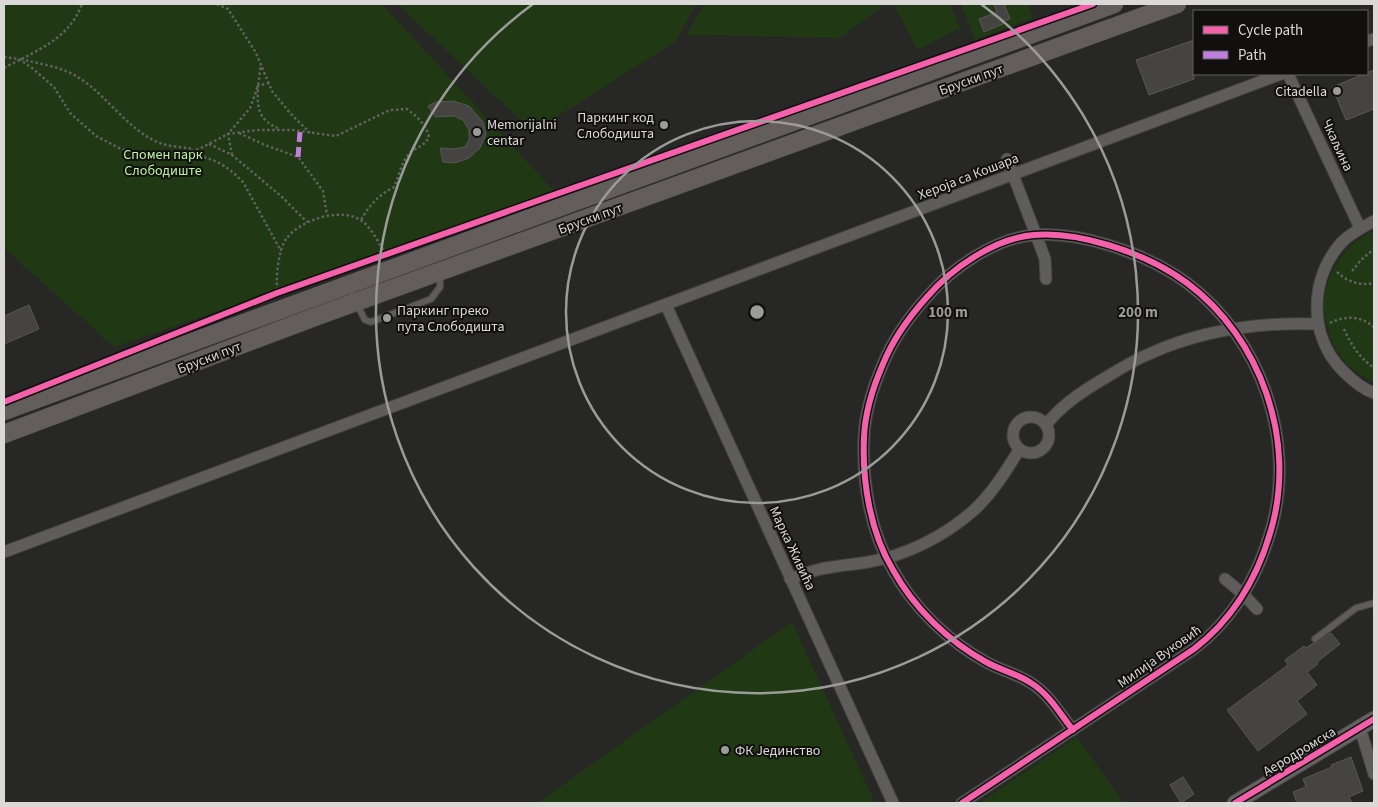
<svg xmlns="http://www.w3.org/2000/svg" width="1378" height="807" viewBox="0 0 1378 807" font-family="'Source Sans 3',sans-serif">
<rect width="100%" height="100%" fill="#272726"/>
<path fill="#203813" d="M4 4H382L553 190 391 252 114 347 4 248Z
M397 4H396H696L675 42 533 132Z
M704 4H882L883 6 840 38 686 35Z
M893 4H950L960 28 918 50Z
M961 4H1028L1033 18 975 40Z
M1374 231V383C1361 376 1347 367 1339 354 1330 339 1323 320 1324 303 1326 272 1346 242 1374 231Z
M792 622 875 803H537Z
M1077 737 1124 803H979Z"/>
<path fill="#454443" stroke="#575756" d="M994 4H1004L1010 19 1002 22 1003 24 984 32 979 19 997 12Z
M1194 40V79L1149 95 1136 60Z
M1374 70V109L1346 120 1332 87Z
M453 101 469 106 483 122 486 134 480 148 469 158 455 163 443 162 440 148 454 149 465 147 469 140V130L463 120 454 116 435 117 428 106 436 102Z
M29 305 39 329 4 344V316Z
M1331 633 1340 644 1317 662 1318 664 1307 672 1317 685 1297 701 1307 714 1258 751 1227 710 1288 665 1285 660 1304 646 1306 648 1313 643H1317Z
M1351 757 1363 791 1349 797 1352 803H1297L1293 792 1306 787 1303 779 1332 767 1331 765Z
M1183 777 1194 794 1181 803 1170 785Z"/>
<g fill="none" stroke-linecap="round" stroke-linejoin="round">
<defs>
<path id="lane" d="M348 286 365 320 371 322 431 299 440 287V275
M1315 639 1356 608 1374 603"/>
<path id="street" d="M1367 41 1374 39
M1288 74 1360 228
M1007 159 1041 248 1045 259 1046 279
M1374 221C1363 227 1351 233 1342 242 1309 278 1308 336 1343 371 1352 380 1362 389 1374 393
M666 305 893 803
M1013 435a18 18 0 1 1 36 0a18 18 0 1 1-36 0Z
M1046 425C1061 405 1084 390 1105 378 1120 369 1134 360 1149 354 1202 330 1261 322 1318 324
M4 552 1281 74
M790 579C820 566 838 567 868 562 905 556 945 536 973 511 992 494 1006 471 1019 450
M1225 579 1243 594 1257 609
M1360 728 1374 774
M962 803 1194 649C1233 619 1258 576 1271 530 1297 441 1261 338 1187 283 1164 266 1135 253 1108 245 1085 238 1058 233 1034 235 995 238 952 268 927 297 909 317 893 339 883 364 873 387 865 413 864 437 862 481 870 532 893 570 914 608 948 641 986 662 1000 670 1018 674 1031 683 1049 694 1060 714 1073 730"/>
<path id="secondary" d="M1235 803 1374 719"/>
<path id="primary" d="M4 411 1114 4
M4 434 320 315 1177 4"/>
</defs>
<use href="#lane" stroke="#444443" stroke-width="8"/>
<use href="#street" stroke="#444443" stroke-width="13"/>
<use href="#secondary" stroke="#444443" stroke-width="17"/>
<use href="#primary" stroke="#444443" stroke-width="19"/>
<path stroke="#616160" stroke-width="2.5" stroke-dasharray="2.5 2.5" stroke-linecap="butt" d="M217 4 228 9 256 53 272 91 290 113 310 133
M4 57 19 59 32 68 54 87 70 113 96 136 119 148 142 155 181 154 199 149 228 134 257 130H292L336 136 390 110 407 109C417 117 426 124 429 137 423 149 413 146 406 158 400 167 399 178 393 188 378 195 369 206 361 220
M21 59C39 64 59 66 76 76 106 93 130 134 163 144 172 147 183 147 193 149
M4 68C35 51 69 40 82 4
M269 83 258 86C257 109 258 120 280 129
M239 133 265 145 298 157 323 191 327 215
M209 144 232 155 282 197 307 222
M184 155C211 156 224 163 243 182L281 251
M232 155 228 134 250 108 258 86 261 64
M1352 271 1361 260 1374 249
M1337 272C1347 282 1361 286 1374 283
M278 295C275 282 278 250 286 239 300 220 341 206 362 221 371 227 380 245 386 255
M1330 323C1345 315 1361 316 1374 327
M1344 329C1351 345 1360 358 1374 368"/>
<use href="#lane" stroke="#5e5d5c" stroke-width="5.5"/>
<use href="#street" stroke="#5e5d5c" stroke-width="11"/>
<use href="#secondary" stroke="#666262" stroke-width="15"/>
<use href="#primary" stroke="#635d5c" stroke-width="18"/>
<path stroke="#c07fdc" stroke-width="5" stroke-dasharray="10 5" stroke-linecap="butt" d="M298 157 300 132"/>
<defs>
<path id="cycleway" d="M4 402 277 293 1093 4
M962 803 1194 649C1233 619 1258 576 1271 530 1297 441 1261 338 1187 283 1164 266 1135 253 1108 245 1085 238 1058 233 1034 235 995 238 952 268 927 297 909 317 893 339 883 364 873 387 865 413 864 437 862 481 870 532 893 570 914 608 948 641 986 662 1000 670 1018 674 1031 683 1049 694 1060 714 1073 730
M1235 803 1374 719"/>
</defs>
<use href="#cycleway" stroke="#11100f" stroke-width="9"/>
<use href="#cycleway" stroke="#f560ab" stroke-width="6"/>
</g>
<g fill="none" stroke="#9b9b9a" stroke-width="2.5">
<circle cx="757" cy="312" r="191"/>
<path d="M981 4A381 381 0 1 1 533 4"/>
</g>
<g fill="#9b9b9a" stroke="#11100f" stroke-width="2">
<circle cx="1337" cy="91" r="5"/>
<circle cx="664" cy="125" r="5"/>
<circle cx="477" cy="132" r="5"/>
<circle cx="387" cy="318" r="5"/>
<circle cx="725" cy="750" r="5"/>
</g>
<g text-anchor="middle" stroke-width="4" stroke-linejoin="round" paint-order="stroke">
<g font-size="14" fill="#dad9d8" stroke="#11100f">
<text transform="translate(971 79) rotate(-20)" y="5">Бруски пут</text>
<text transform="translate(1338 145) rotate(65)" y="5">Чкаљина</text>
<text transform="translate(968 176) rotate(-21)" y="5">Хероја са Кошара</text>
<text transform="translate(590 218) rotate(-20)" y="5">Бруски пут</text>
<text transform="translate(209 357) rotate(-21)" y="5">Бруски пут</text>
<text transform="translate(793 548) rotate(65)" y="5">Марка Живића</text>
<text transform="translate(1159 656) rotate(-35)" y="5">Милија Вуковић</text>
<text transform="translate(1299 751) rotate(-31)" y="5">Аеродромска</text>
</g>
<g font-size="14" fill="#dad9d8" stroke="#11100f" text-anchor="start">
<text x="1327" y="96" text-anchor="end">Citadella</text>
<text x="654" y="122" text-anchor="end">Паркинг код<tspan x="654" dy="16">Слободишта</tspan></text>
<text x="487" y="129">Memorijalni<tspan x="487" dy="16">centar</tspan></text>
<text x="397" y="315">Паркинг преко<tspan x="397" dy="16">пута Слободишта</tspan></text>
<text x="735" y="755">ФК Јединство</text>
</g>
<g font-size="14" fill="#bbf5a1" stroke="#11100f">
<text x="163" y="159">Спомен парк<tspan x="163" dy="16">Слободиште</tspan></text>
</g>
</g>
<circle cx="757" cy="312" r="8" fill="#9b9b9a" stroke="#11100f" stroke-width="2.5"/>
<g font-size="15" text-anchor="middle" font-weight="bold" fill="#9b9b9a" stroke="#11100f" stroke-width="4" stroke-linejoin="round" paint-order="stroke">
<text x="948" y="317">100 m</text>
<text x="1138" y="317">200 m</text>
</g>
<rect width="1378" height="807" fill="none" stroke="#dad9d8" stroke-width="10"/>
<rect x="1193" y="10" width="175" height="65" fill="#11100f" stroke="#61605f"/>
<rect x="1203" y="26" width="25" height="8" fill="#f560ab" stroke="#61605f"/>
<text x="1238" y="35" font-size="15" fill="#dad9d8">Cycle path</text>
<rect x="1203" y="51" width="25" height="8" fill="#c07fdc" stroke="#61605f"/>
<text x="1238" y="60" font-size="15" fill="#dad9d8">Path</text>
</svg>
